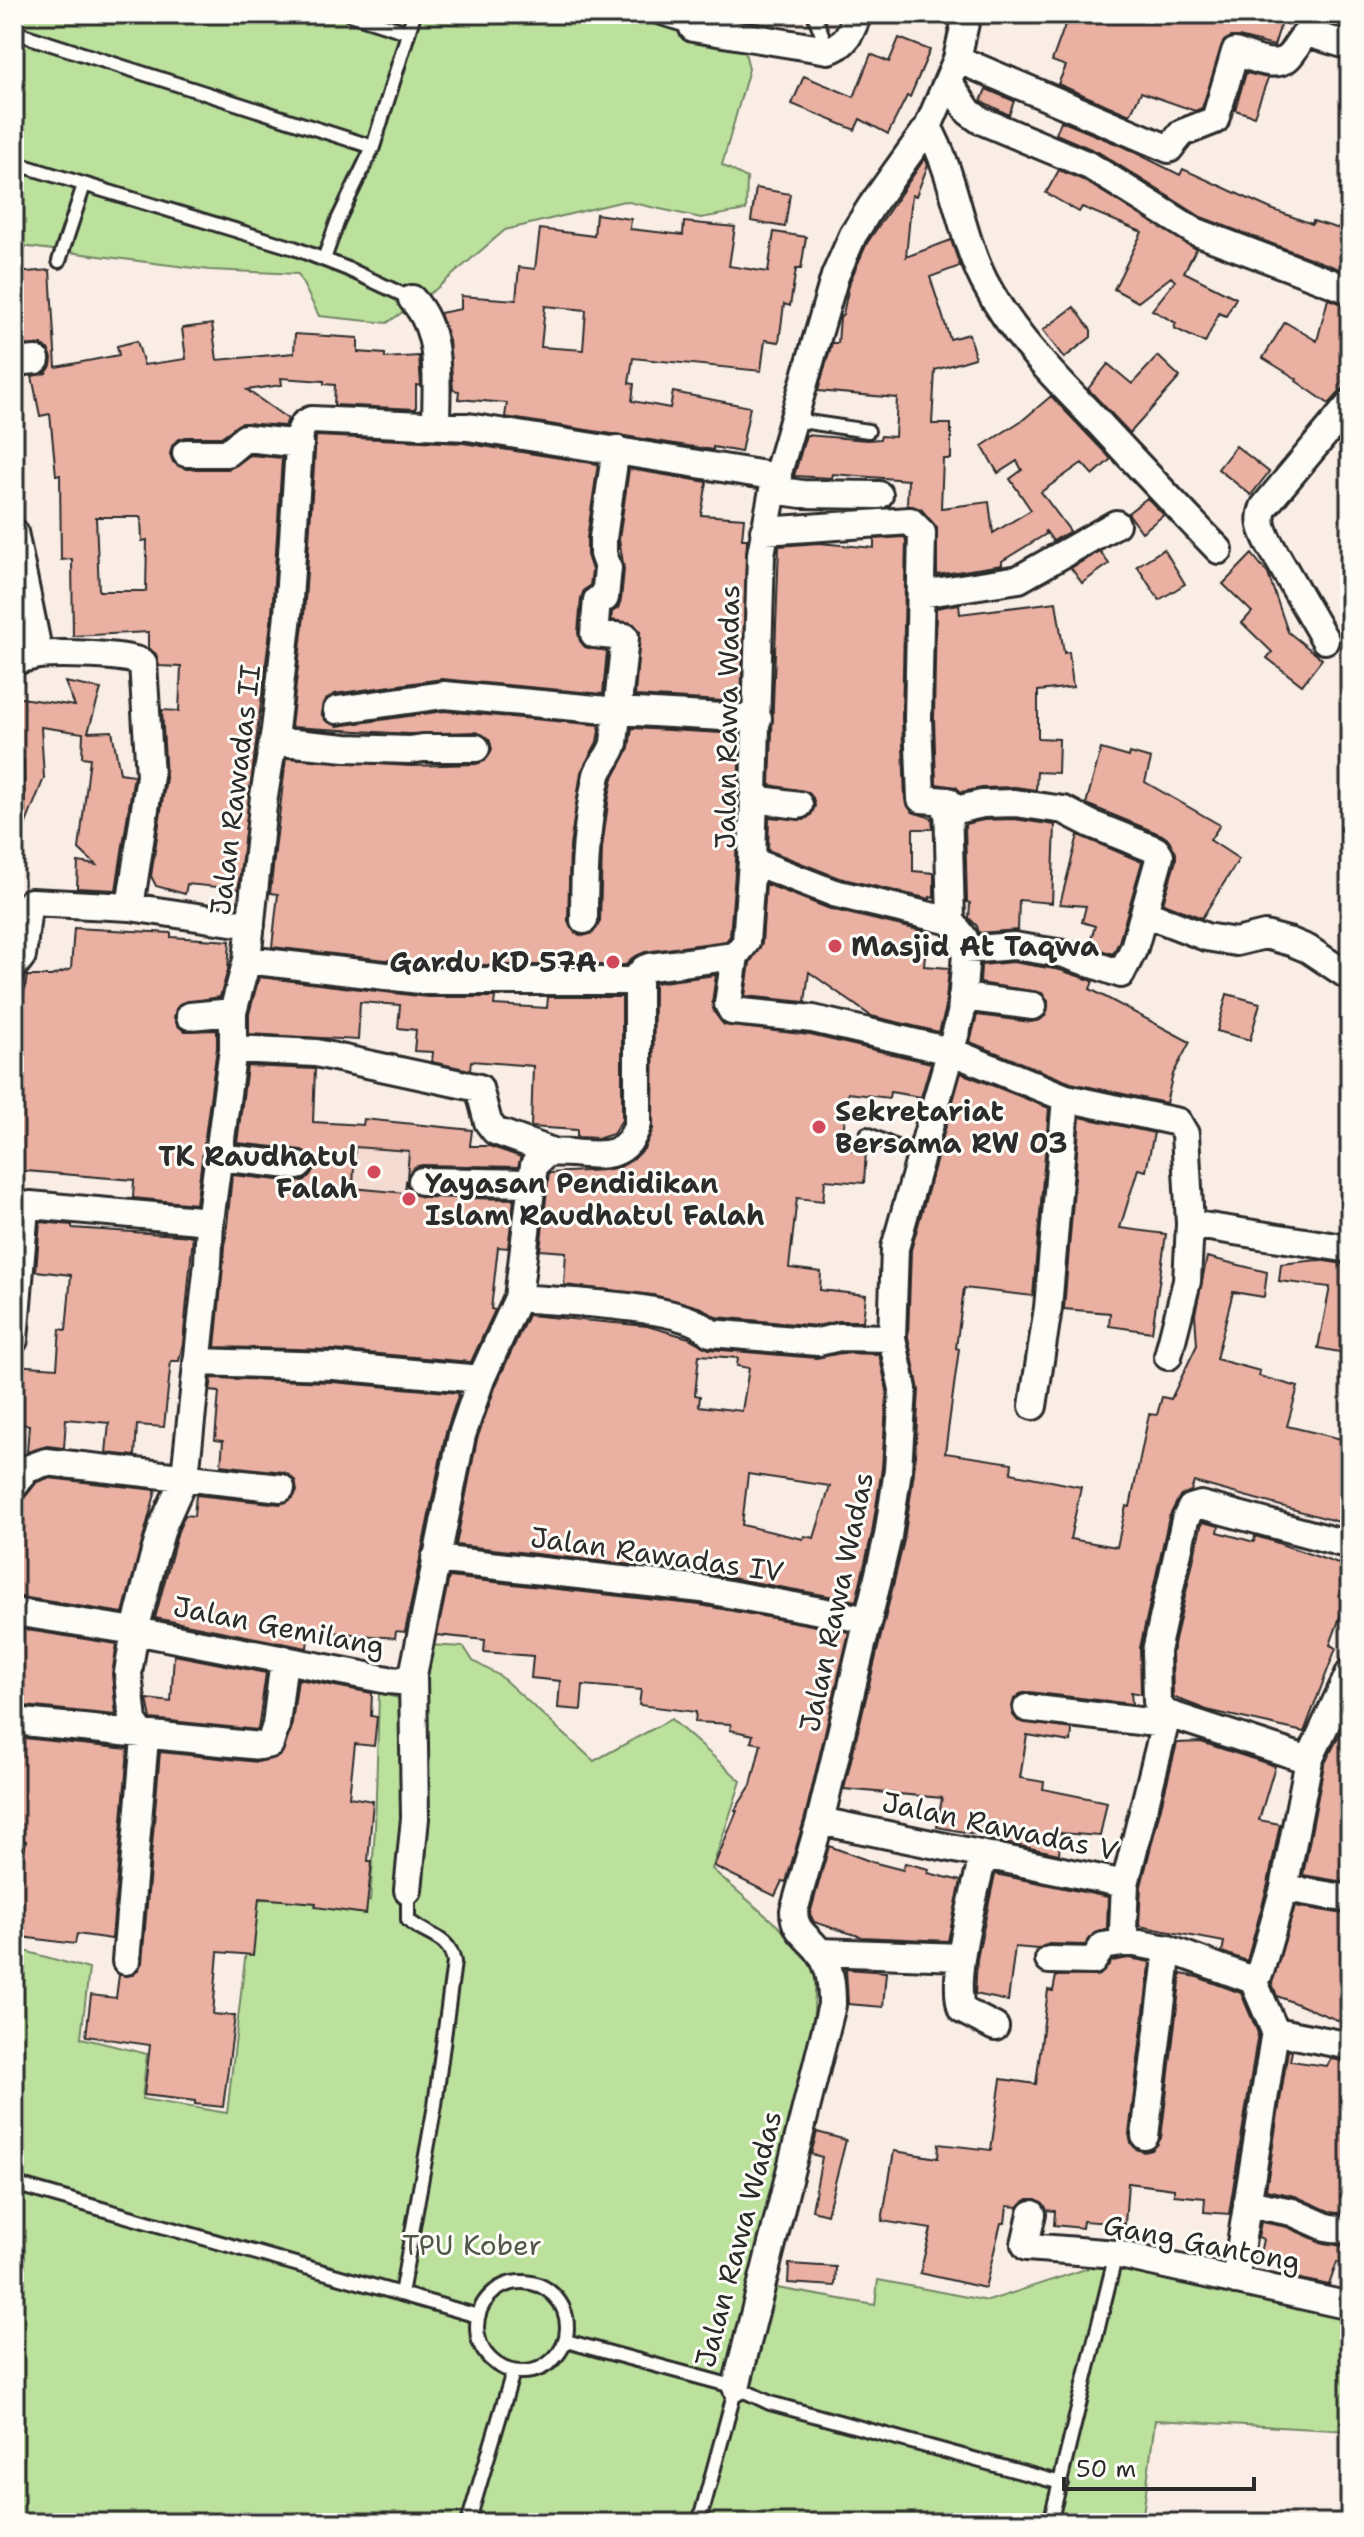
<svg xmlns="http://www.w3.org/2000/svg" width="1364" height="2537" viewBox="0 0 1364 2537" font-family="'Shantell Sans',sans-serif">
<rect width="100%" height="100%" fill="#f9ede6"/>
<filter id="ink" filterUnits="userSpaceOnUse"><feTurbulence type="fractalNoise" baseFrequency=".0125" numOctaves="2"/><feDisplacementMap in="SourceGraphic" scale="16" xChannelSelector="R" yChannelSelector="G"/><feConvolveMatrix kernelMatrix="1 2 1 2 8 2 1 2 1" color-interpolation-filters="sRGB"/></filter>
<g filter="url(#ink)">
<path fill="#f4dbd2" d="M317 1131 513 1151V1169L501 1241 308 1228Z"/>
<path fill="#bbe19d" stroke="#738664" stroke-width="2" d="M14 14H710L738 22 749 69 722 165 747 178 746 210 701 218 624 201 505 230 436 289 387 323 319 316 298 274 209 270 14 245Z
M428 1645 464 1647 473 1661 500 1676 594 1761 671 1719 741 1781 712 1869 817 1960 810 2074 748 2283 875 2305 878 2280 988 2301 1153 2247 1350 2295V2431L1155 2420 1142 2523H14V1948L89 1969 81 2038 147 2054 142 2099 227 2113 252 1899 370 1901 375 1829 379 1693 402 1699Z"/>
<path fill="#eab1a3" stroke="#2b2b2b" stroke-width="2" fill-rule="evenodd" d="M1069 14H1284L1274 46 1239 37H1231L1224 41 1202 108 1195 111 1141 92 1130 115 1058 84 1066 66 1052 61Z
M899 38 930 50 910 97 907 96 888 134 860 119 855 130 792 104 804 76 854 97 871 54 889 62Z
M1246 73 1268 78 1254 116 1235 110Z
M986 89 1014 101 1009 115 981 101Z
M1061 121 1124 147 1180 175 1183 169 1271 209 1312 224 1313 221 1350 232V273L1201 217 1098 152 1056 134Z
M925 158 928 165 916 196 912 195 906 257 951 240 960 266 930 277 950 339 969 334 975 358 935 370 932 424H951V459H943L941 508 989 502 993 533 1031 510 1010 479 1022 470 1017 461 998 473 982 446 1024 419 1051 396 1111 459 1093 475 1082 463 1041 492 1070 531 1053 541 1045 530 1046 534 1002 561V565L937 575V528L921 509 907 505 908 480 833 474 832 478 794 476 806 435 867 440 880 439 881 436 895 437 897 398 818 391 832 343H838L840 317 843 314 850 281 867 243Z
M1059 170 1083 180 1196 249 1184 272 1236 298 1226 316 1219 313 1205 343 1174 328 1176 323 1152 310 1175 281 1171 277 1138 302 1114 289 1142 232 1082 207 1079 212 1046 193Z
M756 188 790 194 785 227 751 221Z
M596 214 631 219 630 229 683 235 684 222 735 227 729 266 768 272 774 232 806 237 801 269H796L790 306 784 304 779 342 765 340 761 371 633 358 629 383 634 384 632 401 670 408 673 392 750 407 741 452 713 447V450L505 417 507 403 458 399 459 391 453 390 449 340 440 313 461 309V296L516 300 519 267 535 269 540 229 594 236ZM545 306 586 310 583 350 541 347Z
M50 270 56 367 119 355 117 346 137 341 144 365 186 359 182 328 212 324 217 360 294 353 295 334 358 338V352L385 354V358L419 356 421 386 416 385V409L334 405 335 385 324 384V381L281 378 282 385 247 390 288 419 285 426 241 423 221 437H185L177 440 172 446 170 454 173 462 186 469H228L237 465 250 455 282 458 272 614 238 889 187 884 185 894 156 886 151 876 166 778 162 710 179 711 181 667 159 666 156 654 148 648V632L73 636 72 559 61 560 60 475H56L50 414 40 416 32 376 46 373 51 366 52 358 49 350 42 345 14 346V323H18L15 273ZM96 517H141L142 541 147 540 146 591H99Z
M1328 299 1350 306V381L1329 404 1296 381 1297 379 1263 358 1285 322 1317 341Z
M1074 307 1091 330V337L1064 358 1043 330Z
M1158 356 1180 377 1130 433 1088 389 1108 364 1132 384Z
M316 436 463 443 598 464 587 538V555L592 570 590 586 584 590 581 598 578 633 580 641 585 647 607 651 603 694 442 679 334 694 323 703 321 713 325 720 338 726 444 711 600 725 597 742 581 772 570 846 568 921 575 933 583 936 593 933 600 921 602 848 609 796 613 778 629 748 632 728 740 734 736 860 730 936 726 941 645 952 632 958 626 965H430L272 947 278 894 270 893 286 758 410 766 476 764 485 761 492 749 489 739 476 732 409 734 291 727 304 616Z
M1236 446 1269 472 1251 495 1218 469Z
M629 469 707 482 701 515 744 518 742 539H747L741 702 635 696 640 631 634 624 611 620 612 612 618 608 621 600 624 569 619 539Z
M1147 498 1164 515 1142 532 1128 513Z
M904 537 906 539 902 718 905 800 912 812 932 818 933 829H913V871L934 873V898L930 897V899L839 878 768 850 769 817 804 820 811 815 815 806 813 798 808 792 770 785 779 546 819 543 874 548V539Z
M1164 549 1185 584 1159 600 1137 566Z
M1100 551 1109 564 1082 583 1071 568Z
M1252 554 1268 574 1288 632 1322 659 1302 685 1267 658 1272 652 1242 623 1252 612 1223 584Z
M1056 602 1064 653 1069 652 1073 687 1038 691V738L1059 739 1058 773 1037 772 1036 790 1015 787 982 788 961 792 956 787 936 784 934 718 936 608 959 604 960 614Z
M65 682 101 689 88 732 112 731 120 773 134 775 116 890 77 888 78 862 96 865 79 849 90 758 82 757 83 733 41 727 44 778 25 826 24 761 14 760V697L75 706Z
M1101 749 1129 757 1130 753 1151 759 1145 782 1220 825 1210 840 1239 859 1202 918 1163 903 1176 860V853L1169 840 1162 835 1086 804Z
M1014 819 1055 825 1052 903 1019 900 1018 930 979 933 977 926 969 918 970 903 967 902 965 824 984 820Z
M1078 835 1142 862 1119 942 1113 954 1089 946 1095 926 1082 922 1086 906 1060 904Z
M766 884 830 909 927 932 924 966 949 968 945 1011 939 1032 871 1016 809 972 805 1002 745 996 750 963 762 943Z
M74 928 171 933V937L230 941 228 970 220 997 181 1003 176 1009 174 1017 177 1025 184 1031 217 1030V1048L196 1204 133 1198 134 1180 14 1170V1014H20L27 976H51L71 969Z
M1013 962 1060 970 1093 981 1090 989 1190 1042 1173 1074 1166 1103 1071 1083 970 1042 977 1015 1031 1022 1040 1020 1046 1015 1048 1001 1042 993 980 983 981 965Z
M716 975 712 1003 714 1012 724 1025 810 1035 931 1063 921 1097 890 1092 889 1098 848 1093 841 1149 866 1151 864 1183 825 1180 823 1201 797 1198 789 1268 821 1272 820 1290 866 1295 863 1321H839L817 1326 716 1317 702 1308 653 1295 564 1285 566 1252 540 1250 549 1173 604 1170 620 1167 635 1158 644 1149 653 1129 654 983Z
M259 977 427 997H495L494 1005 547 1008 548 997H622V1120L613 1134 600 1138 577 1137V1130L531 1127 533 1066 471 1061 470 1070 432 1062 433 1052 414 1051 416 1030 398 1028 400 1005 360 1002 358 1040 249 1034V1014Z
M1227 994 1260 1003 1250 1040 1217 1031Z
M247 1066 315 1069 313 1122 363 1125 364 1119 472 1130 470 1146H489L521 1157 518 1167 422 1165 414 1167 407 1178 409 1151 355 1147 353 1188 405 1193 406 1182 413 1194 422 1197 514 1199 508 1248 498 1247 491 1309 495 1310 471 1362 333 1350 215 1347 232 1175 297 1182 305 1180 314 1169 312 1159 301 1150 237 1143Z
M961 1073 1049 1108 1033 1296 964 1288 956 1348 959 1349 945 1453 1012 1463 1011 1473 1081 1487 1070 1539 1117 1547 1126 1506 1130 1507 1149 1414 1157 1415 1162 1397 1171 1399 1197 1345 1195 1314 1207 1257 1267 1272 1264 1297 1233 1292 1216 1359 1260 1371 1259 1376 1298 1387 1287 1426 1350 1441V1525L1194 1482 1191 1491 1180 1496 1169 1517 1140 1648 1141 1694 1131 1692 1132 1704 1029 1692 1020 1694 1014 1699 1012 1714 1018 1721 1072 1729 1071 1742 1027 1735 1020 1778 1044 1782 1043 1789 1107 1802 1100 1836 1061 1833 1059 1854 986 1839V1836L937 1827 942 1798 844 1789 904 1540 914 1472 919 1390 908 1337 911 1250Z
M1080 1117 1154 1133 1146 1171 1138 1169 1120 1228 1166 1234 1152 1332 1109 1326 1110 1313 1064 1309Z
M40 1222 72 1225V1228L193 1236 183 1343 179 1361H171L164 1427 137 1425 135 1456 106 1453 109 1423 66 1419 64 1448 47 1446 27 1452 29 1425 14 1424V1365L57 1368 60 1329 66 1330 71 1275 36 1271Z
M1318 1260 1350 1265V1354L1318 1348 1330 1287 1279 1281 1281 1264Z
M528 1315 647 1326 689 1338 709 1349 817 1358 841 1353 879 1354 887 1390 882 1468 872 1533 856 1601 704 1573 456 1545 477 1439 496 1385ZM699 1355 738 1358 737 1366 749 1368 742 1411 699 1406 700 1396 695 1395ZM748 1474 830 1486 814 1538 804 1536 803 1539 742 1525Z
M212 1378 332 1382 459 1393 446 1432 405 1632 396 1631 395 1638 309 1630 307 1648 155 1618 178 1531 185 1515 194 1516 196 1495 280 1504 293 1498 297 1491 295 1481 284 1472 221 1465 223 1441 215 1440 219 1392 210 1391Z
M48 1478 156 1490 123 1613 14 1596V1501L26 1496 37 1482Z
M1202 1522 1219 1526 1218 1532 1254 1542 1255 1536 1272 1541 1350 1568V1589L1330 1645 1336 1648 1304 1732 1207 1710 1173 1697 1172 1653Z
M449 1577 700 1605 849 1632 805 1817 786 1882 782 1881 775 1896 714 1866 737 1811 735 1810 751 1785 761 1744 751 1742 753 1735 730 1730 731 1724 695 1722 696 1712 639 1705 641 1690 583 1685 581 1710 558 1708 560 1681 531 1678 533 1656 484 1652 485 1640 437 1635Z
M14 1628 117 1644 112 1674 116 1715 14 1705Z
M174 1655 266 1673 258 1730 151 1719 147 1699 171 1702Z
M298 1679 372 1693 371 1716 377 1717 374 1746 355 1744 349 1797 373 1801 368 1861H372L366 1914 315 1907 316 1903 259 1898 253 1955 218 1952 213 2014 235 2016 223 2107 195 2104V2101L144 2095 150 2045 86 2036 91 1995 116 1998 119 1975H133L142 1963 160 1752 258 1762 280 1756 291 1730Z
M1350 1714V1883L1303 1875 1324 1765Z
M14 1737 128 1749 112 1939 77 1934 75 1944 14 1936V1910L26 1841 14 1840Z
M1201 1742 1275 1766 1259 1820 1280 1824 1268 1884 1247 1961 1222 1952 1224 1942 1139 1926 1141 1886 1177 1743Z
M829 1846 872 1862 903 1870 905 1863 929 1869 928 1873 961 1881 948 1941 862 1937 814 1922 810 1914Z
M995 1874 1108 1897 1107 1929 1094 1933 1085 1945 1049 1944 1038 1949 1015 1947 1008 2001 975 1994 977 1959Z
M1295 1906 1350 1915V2025L1277 1996 1272 1983Z
M1129 1958 1150 1962 1129 2134 1131 2143 1136 2149 1144 2152 1152 2150 1161 2138 1181 1974 1197 1977 1241 1993 1258 2033 1229 2214 1204 2212 1205 2198 1174 2195V2189L1128 2183 1125 2224 1083 2221 1082 2228 1054 2225 1055 2211 1047 2210 1043 2203 1036 2199H1028L1018 2207 1007 2206 1005 2223H1001L985 2288 920 2273 931 2229 882 2221 894 2151 938 2158 939 2144 991 2150 1001 2079 1036 2084 1048 1990 1053 1991 1056 1976 1100 1975 1112 1961Z
M846 1969 886 1972 883 2007 848 2004Z
M1288 2050 1292 2051 1290 2061 1327 2066 1331 2059 1350 2062V2215L1331 2212 1295 2196 1266 2190Z
M817 2132 846 2140 827 2214 812 2210 822 2157 811 2154Z
M1261 2222 1287 2227 1323 2243 1350 2247V2264L1337 2262 1329 2285 1282 2275 1286 2260 1260 2254 1263 2239 1258 2237Z
M789 2264 836 2267 835 2286 788 2283Z"/>
<g fill="none" stroke-linecap="round" stroke-linejoin="round">
<defs>
<path id="lane" d="M350 14 407 32
M648 14 693 28
M814 14 828 50
M14 32 373 147
M14 163 294 248 348 269 412 299
M324 259 338 220 373 147 414 14
M59 261 84 185
M794 420 868 431
M867 1134 921 1158
M14 2184 478 2316
M477 2327a45 45 0 1 1 90 0a45 45 0 1 1-90 0Z
M401 2294 435 2105 454 1962C449 1935 427 1937 408 1920V1890
M566 2341 736 2387 770 2403 1061 2483
M468 2523 513 2372
M699 2523 736 2387
M1050 2523 1116 2254"/>
<path id="street" d="M702 14 693 28 828 50C847 45 851 31 858 14
M957 59 1169 149 1182 133 1215 120 1235 52C1252 57 1278 72 1291 54 1297 46 1300 39 1307 33L1350 46
M949 83 969 112 980 120 1090 166 1194 231 1350 290
M928 127C955 175 959 231 984 281 1012 335 1056 379 1098 422 1138 465 1178 508 1219 550
M412 299C443 332 436 383 436 425
M14 362 36 360
M186 453H227L245 438 300 444
M773 490 802 494 879 495
M764 531 910 521 922 533 918 718 921 799 948 801 951 921
M14 532 39 655
M921 594 1019 579 1116 524
M1325 640 1269 543C1263 531 1258 521 1264 507L1350 404
M14 661C22 659 31 656 39 655 58 653 129 654 143 663L150 776 130 907
M337 710 444 695 618 711 758 719
M273 741 346 748 410 750 423 748H476
M753 799 799 805
M947 812 982 804 1015 803 1064 810 1091 824 1156 850 1160 856 1134 948 1121 974 1064 954 1014 946 965 950
M1144 913 1206 937 1236 942 1265 935 1291 942 1308 949 1350 977
M584 920C584 871 586 823 597 775 600 764 610 758 614 743L625 637 594 634 597 600 605 598 608 568 603 554V538L616 449
M735 956 728 1004 732 1011 813 1019 950 1051 1066 1098 1178 1122 1185 1134 1190 1224 1187 1281 1168 1356
M247 960 429 981H637
M14 966 22 956 28 907 31 902 130 907 251 925
M962 997 1033 1006
M190 1016 233 1012
M233 1049 316 1053 479 1088 488 1122 495 1131 553 1152
M218 1157 298 1166
M422 1181 530 1183
M1190 1224 1350 1249
M518 1298C558 1302 688 1304 710 1333L818 1342 839 1337 892 1338
M14 1340 25 1208 30 1205 210 1221
M197 1362 333 1366 481 1379
M1033 1406 1048 1308 1066 1098
M14 1485 27 1469 46 1462 281 1488
M435 1559 702 1589 869 1620
M14 1612 135 1631 388 1680 400 1681 413 1675 462 1435 481 1379 518 1298 534 1165 547 1153C585 1149 624 1171 638 1123V976L644 969 650 967 735 956 746 942 752 861
M1027 1708 1165 1724
M1165 1713 1309 1760
M14 1721 260 1746 270 1744 276 1725 284 1659
M820 1821 1125 1884 1123 1929 1129 1942 1168 1949 1253 1980
M983 1856C975 1894 950 1976 962 2010L995 2027
M1125 1884 1165 1724V1713L1157 1702 1156 1651 1185 1520 1191 1508 1201 1505 1350 1545
M1284 1888 1350 1899
M408 1890 415 1818 413 1675
M820 1952 961 1957
M1049 1960 1093 1961 1103 1946 1129 1942
M126 1961 145 1738 133 1721 128 1673 135 1631 153 1559 163 1525 185 1476 208 1263 210 1221 233 1049V1012L247 960 264 796 275 730 288 615 300 432 304 424 311 420 468 427 778 477
M1253 1980 1260 1972 1284 1888 1309 1760 1350 1672
M1253 1980 1275 2031
M1275 2031 1350 2046
M1145 2136 1168 1949
M1247 2203 1292 2212 1326 2227 1350 2231
M1032 2214 1025 2244 1027 2247 1116 2254 1350 2306
M1235 2281 1275 2031
M736 2387 832 2005C832 1987 831 1969 821 1954 810 1937 794 1933 794 1911L820 1821 888 1536 898 1470 903 1389 892 1338 895 1248 961 1014 966 953 964 938 951 921 834 893 752 861 761 554 773 490 835 276 853 235 872 205 928 127 957 59 967 14"/>
</defs>
<use href="#lane" stroke="#2b2b2b" stroke-width="18"/>
<use href="#street" stroke="#2b2b2b" stroke-width="32"/>
<use href="#lane" stroke="#fdfcf7" stroke-width="12"/>
<use href="#street" stroke="#fdfcf7" stroke-width="26"/>
</g>
</g>
<g fill="#d1495b" stroke="#fdfcf7" stroke-width="3">
<circle cx="835" cy="946" r="8"/>
<circle cx="613" cy="962" r="8"/>
<circle cx="819" cy="1127" r="8"/>
<circle cx="374" cy="1172" r="8"/>
<circle cx="409" cy="1199" r="8"/>
</g>
<g text-anchor="middle" stroke-width="6" stroke-linejoin="round" paint-order="stroke">
<g font-size="28" fill="#2b2b2b" stroke="#fdfcf7">
<text transform="translate(727 717) rotate(-89)" y="10">Jalan Rawa Wadas</text>
<text transform="translate(235 790) rotate(-83)" y="10">Jalan Rawadas II</text>
<text transform="translate(657 1554) rotate(8)" y="10">Jalan Rawadas IV</text>
<text transform="translate(836 1602) rotate(-78)" y="10">Jalan Rawa Wadas</text>
<text transform="translate(279 1626) rotate(11)" y="10">Jalan Gemilang</text>
<text transform="translate(1000 1826) rotate(12)" y="10">Jalan Rawadas V</text>
<text transform="translate(738 2239) rotate(-75)" y="10">Jalan Rawa Wadas</text>
<text transform="translate(1202 2243) rotate(11)" y="10">Gang Gantong</text>
</g>
<g font-size="28" font-weight="bold" fill="#2b2b2b" stroke="#fdfcf7" text-anchor="start">
<text x="851" y="956">Masjid At Taqwa</text>
<text x="597" y="972" text-anchor="end">Gardu KD 57A</text>
<text x="835" y="1121">Sekretariat<tspan x="835" dy="32">Bersama RW 03</tspan></text>
<text x="358" y="1166" text-anchor="end">TK Raudhatul<tspan x="358" dy="32">Falah</tspan></text>
<text x="425" y="1193">Yayasan Pendidikan<tspan x="425" dy="32">Islam Raudhatul Falah</tspan></text>
</g>
<g font-size="28" fill="#4f5848" stroke="#fdfcf7">
<text x="472" y="2255">TPU Kober</text>
</g>
</g>
<rect width="1364" height="2537" fill="none" stroke="#fdfcf7" stroke-width="48"/>
<rect x="24" y="24" width="1316" height="2489" fill="none" stroke="#2b2b2b" stroke-width="3" filter="url(#ink)"/>
<path d="M1064 2477v12h190v-12" fill="none" stroke="#2b2b2b" stroke-width="4"/>
<text x="1076" y="2477" font-size="24" fill="#2b2b2b" stroke="#fdfcf7" stroke-width="6" paint-order="stroke">50 m</text>
</svg>
